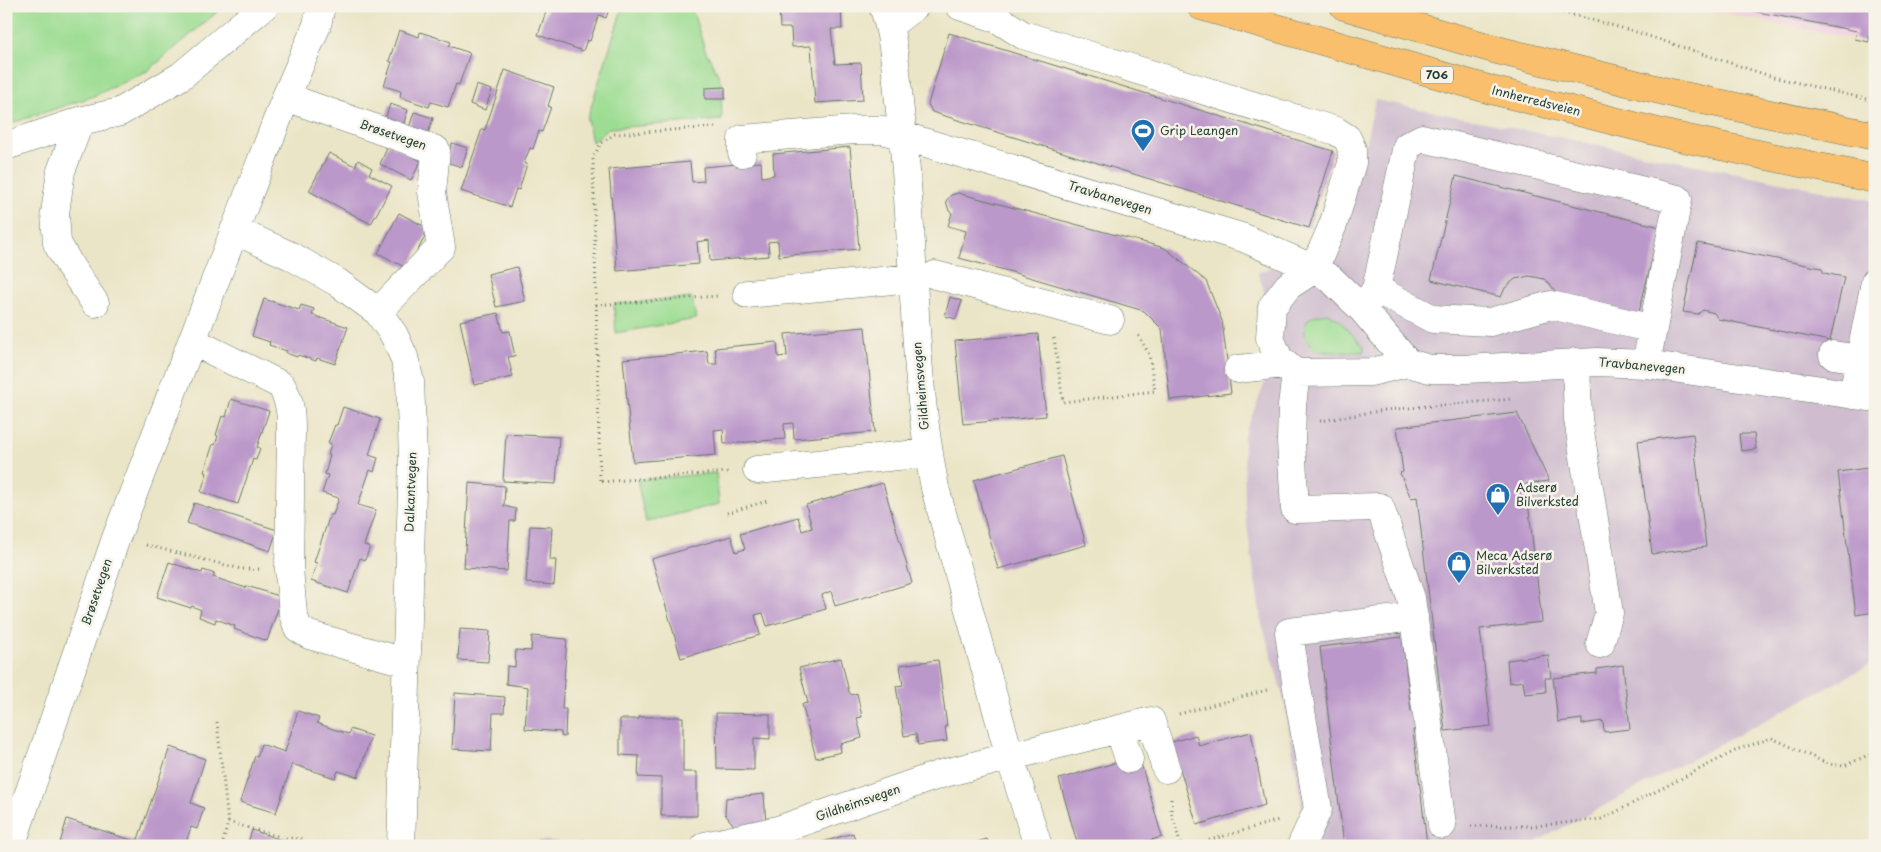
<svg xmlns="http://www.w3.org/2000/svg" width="1881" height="852" viewBox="0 0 1881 852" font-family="'Playpen Sans',sans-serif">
<rect width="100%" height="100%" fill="#f7f3e8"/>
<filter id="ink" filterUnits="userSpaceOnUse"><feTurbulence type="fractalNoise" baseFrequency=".02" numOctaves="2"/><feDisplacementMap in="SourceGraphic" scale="10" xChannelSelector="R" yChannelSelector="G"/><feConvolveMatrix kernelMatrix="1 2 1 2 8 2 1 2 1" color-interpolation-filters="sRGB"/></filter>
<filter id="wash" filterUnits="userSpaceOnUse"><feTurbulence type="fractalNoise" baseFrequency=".0096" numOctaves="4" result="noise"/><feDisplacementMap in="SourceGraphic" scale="20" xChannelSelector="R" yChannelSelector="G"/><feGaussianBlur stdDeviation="1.12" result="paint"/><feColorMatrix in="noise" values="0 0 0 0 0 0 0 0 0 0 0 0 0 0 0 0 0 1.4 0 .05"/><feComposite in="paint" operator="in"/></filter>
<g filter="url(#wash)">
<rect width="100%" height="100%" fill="#ebe5c7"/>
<path fill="#f2cfe1" d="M1690 6H1875V43Z"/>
<path fill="#cfbdcf" d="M1375 100 1875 201V662L1528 846H1309L1283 696 1261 620 1245 512 1244 436 1271 367 1265 294 1258 273 1341 236 1362 160Z"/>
<path fill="#9ddd93" stroke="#5e8d64" d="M6 6H224L149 70 94 96 6 125Z
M623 6H688L693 12 705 50 717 72 721 83 722 120 609 128 592 142 587 119Z
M692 298 696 319 616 333 614 304Z
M1327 313 1338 319 1364 347 1363 352C1353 352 1324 353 1316 350 1306 345 1300 328 1309 319 1313 315 1321 314 1327 313Z
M716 473 719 504 646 522 637 480Z"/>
<g id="blocks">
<path fill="#bb98ca" d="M548 6H610L606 18 599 15 590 41 587 40 583 51 538 35Z
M779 6H841L842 29H831L835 64 861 63 863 100 815 103 811 46 792 47 791 28H780Z
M1743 6H1875V34L1870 33 1869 42 1855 39 1857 31 1742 9Z
M399 30 419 37 420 32 451 42 449 46 470 53 459 85 456 84 448 107 431 102 429 107 400 97 401 91 384 86 392 62 389 61Z
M949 33 1333 151 1309 228 932 112 928 104Z
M505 70 554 87 548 106 551 107 542 132 539 131 533 149 530 148 524 163 527 164 519 190 516 189 510 207 461 191 482 129 485 130Z
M476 85 492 90 485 110 470 104Z
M725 87V99H705V88Z
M390 104 408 110 402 129 384 123Z
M414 112 433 118 427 137 408 131Z
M452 143 468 148 462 167 446 162Z
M389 144 421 161 411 180 380 164Z
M850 147 859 249 779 256 778 241 768 242 769 256 710 261 709 240 697 242 699 264 617 271 609 169 690 162 692 182 704 181 703 167 761 162 762 177 774 175 773 154Z
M329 153 355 166 358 160 372 168 369 174 392 186 371 224 309 191Z
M1456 176 1660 227 1638 316 1558 296 1550 284 1544 279 1535 277 1529 276 1515 279 1505 288 1501 297 1431 280Z
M958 193 1165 248 1206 281 1222 321 1231 393 1170 400 1162 329 1144 311 1012 272 959 258 966 231 948 226 952 213 949 211 946 201 951 195Z
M399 213 429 229 408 269 378 253Z
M1698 243 1821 268 1824 273 1844 277 1830 341 1718 319 1714 313 1703 310 1698 314 1683 312Z
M517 267 525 301 496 307 488 274Z
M950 297 962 301 956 319 945 316Z
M264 299 299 310 301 305 314 309 312 315 348 327 335 364 317 358 316 361 298 355 297 357 286 353 287 351 269 345 270 342 252 336Z
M498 313 503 332 510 331 512 343 515 356 508 357 513 377 474 385 460 321Z
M865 327 875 432 794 439 793 423 784 424 785 439 724 444 723 429 714 430 716 455 633 462 623 359 707 351 709 364H717L715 348 777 342 778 357 787 356 785 334Z
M1038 334 1046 416 963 424 955 341Z
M231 399 269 411 257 447 260 448 256 460 253 459 238 504 201 492 207 473 204 472 213 444 215 445 218 436 216 435 222 416 226 417Z
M343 407 380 419 369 455 378 458 374 472 370 470 358 505 376 510 364 545 370 547 365 560 360 558 348 593 311 581 317 563 314 562 330 515H333L339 498 322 493 328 475 325 474 330 455H328L331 444 328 443 335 425H337Z
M1517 413 1549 481 1526 484 1542 622 1480 629 1491 726 1445 731 1417 497 1411 498 1400 473 1403 472 1397 427Z
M506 434 559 437 556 484 503 481Z
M1693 434 1706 547 1652 554 1638 441Z
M1739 434H1754L1756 449 1741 451Z
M1062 456 1086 545 998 569 974 480Z
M1875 467V612L1856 615 1838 472Z
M469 483 505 486 504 506 516 509 515 521H510L507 571 464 568Z
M883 483 912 583 835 606 831 591 822 595 826 609 767 626 763 613 755 615 760 635 681 658 652 559 731 536 736 552 745 549 740 534 798 517 802 531 812 528 806 505Z
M194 503 277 530 270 551 187 523Z
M530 526 552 527 550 560H556L554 585 526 583Z
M169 562 202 573 203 570 215 574 213 577 246 588 247 586 282 597 267 641 234 629 235 626 216 619 215 623 199 617 201 610 192 606 191 608 157 597Z
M460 629 490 631 488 662 458 660Z
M532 636 567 639 562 709H566L565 737 561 736V732L525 729 528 687 506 684 507 666 515 667 516 650 531 651Z
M1402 637 1411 711H1417L1419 729 1413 730 1427 844 1411 846H1344L1320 647Z
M1548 655 1551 678H1545L1546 692 1525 694 1523 681 1509 683 1507 660Z
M841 658 849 692 852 695 857 693 862 717 857 718 862 738 840 744 841 752 816 758 802 704 808 703 799 668Z
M938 660 947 726H945L947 741 918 745 916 734 904 736 896 686 903 685 900 665Z
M1623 665 1630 729 1604 732 1603 721 1582 724V719L1558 722 1553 678 1597 673V669Z
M455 693 505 697 504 713H493L491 751 452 749Z
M298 711 319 718 317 723 333 729 349 734 350 729 371 736 358 777 338 771 335 778 292 764 276 813 240 802 255 756 257 757 261 744 285 752Z
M716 713 770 714V739L754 738V770L717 769Z
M639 717H683V772H697V816H661V778L638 777 639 756 620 755V719H639Z
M1251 732 1265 805 1197 825 1172 742 1196 735 1199 746Z
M170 747 205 759 191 803 204 808 197 829 191 827 185 846H59L67 819 137 842Z
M1139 756 1162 837 1128 846H1078L1059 779Z
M764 794 766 824 735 827 725 814 726 798Z
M252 830 293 844 292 846H247Z
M853 833 857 846H820L819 843Z
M987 839 989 846H967V845Z
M539 841 582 843V846H539Z"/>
</g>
</g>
<g filter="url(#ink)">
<use href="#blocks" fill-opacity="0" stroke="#667867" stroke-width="1"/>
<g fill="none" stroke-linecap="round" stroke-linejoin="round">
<defs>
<path id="minor" d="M883 6C895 39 896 76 900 111 916 236 910 364 935 488L1010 757 1038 846
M960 6 996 18 1023 35 1336 131 1347 138 1352 149V163L1333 225 1314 269 1288 286 1272 307 1270 338 1279 359 1296 373 1371 372 1408 363
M890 25 915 6
M286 97 436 150 432 192 441 247 378 312
M80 121 61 171 55 213 57 243 70 266 95 303
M6 146 80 121 120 112 181 76 264 6
M742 153V139L854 130H883L1244 238 1314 269 1331 279 1362 309 1408 363 1430 369H1466L1597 362 1646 364 1875 398
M234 230 291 256 337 282 378 312 394 335 404 357 410 382 413 457 401 846
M935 275 1110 320
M1376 289 1433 319 1490 322 1551 305 1653 329
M747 294 913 278
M1362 309 1376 289 1407 146 1422 138 1678 199 1646 364
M192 341 281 385C290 400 291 412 291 429L289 569 293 614 298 628 309 635 405 662
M1833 355 1860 359
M1576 362 1578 419 1609 613 1600 644
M1238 369 1285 364
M1296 373 1292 406 1291 442 1295 509 1380 507 1411 598 1442 825
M1853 395 1875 282
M757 470 928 453
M1119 729 1151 721 1166 769
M11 846 116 538 286 97 317 25 321 6
M705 846 778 830 941 774 1119 729 1129 759
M1301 846 1318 809 1296 682 1289 632 1414 617"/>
<path id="highway" d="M1201 6 1491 90 1674 136 1875 179
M1344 6 1501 51 1684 96 1875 136"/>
</defs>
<use href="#minor" stroke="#667867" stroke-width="29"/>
<use href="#highway" stroke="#667867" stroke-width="29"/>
<path stroke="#667867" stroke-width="3" stroke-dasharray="1 4" stroke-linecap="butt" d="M1539 6 1633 31 1773 77 1875 101
M715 127 615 134 601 143 593 158 600 482 728 472
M596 305 718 296
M1054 338 1063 402 1155 391 1149 354 1137 333
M1320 421 1385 410 1512 399
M727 513 767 501
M146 545 241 569H259
M1179 714 1267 690
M217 722 228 822 222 846
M1171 799V811L1181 846
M228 822 284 838 305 839
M1471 826H1534L1602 819 1739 749 1772 738 1828 764 1844 766 1875 752
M1201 846 1207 841 1279 820"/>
<use href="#minor" stroke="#fff" stroke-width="28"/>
<use href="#highway" stroke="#f9bf6d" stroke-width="28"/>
</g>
</g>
<defs>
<symbol id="stadium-pin" viewBox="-11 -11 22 30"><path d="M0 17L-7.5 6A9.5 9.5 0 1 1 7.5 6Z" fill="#1f6fb2" stroke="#f7f3e8"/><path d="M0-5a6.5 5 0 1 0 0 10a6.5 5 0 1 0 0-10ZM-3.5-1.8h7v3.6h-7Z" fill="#fff"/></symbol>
<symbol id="shop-pin" viewBox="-11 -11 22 30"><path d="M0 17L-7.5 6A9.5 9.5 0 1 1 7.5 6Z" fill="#1f6fb2" stroke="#f7f3e8"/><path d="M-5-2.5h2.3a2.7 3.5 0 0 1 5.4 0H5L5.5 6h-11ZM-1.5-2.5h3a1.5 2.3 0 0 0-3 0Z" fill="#fff"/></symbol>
</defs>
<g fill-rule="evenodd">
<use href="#stadium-pin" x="1129" y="117" width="28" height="38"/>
<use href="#shop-pin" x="1484" y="481" width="28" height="38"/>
<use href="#shop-pin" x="1445" y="549" width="28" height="38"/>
</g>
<g text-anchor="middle" stroke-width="5" stroke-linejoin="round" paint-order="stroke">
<rect fill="#f7f3e8" stroke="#60746a" stroke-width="1" x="1421" y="66.5" width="32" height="17" rx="4"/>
<g font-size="11" font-weight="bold" fill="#1f3d34">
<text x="1437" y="79">706</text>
</g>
<g font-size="12" fill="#1f3d34" stroke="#f7f3e8">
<text transform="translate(1536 101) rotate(14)" y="4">Innherredsveien</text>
<text transform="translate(393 135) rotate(19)" y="4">Brøsetvegen</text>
<text transform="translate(1110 198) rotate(17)" y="4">Travbanevegen</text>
<text transform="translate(1642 366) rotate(5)" y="4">Travbanevegen</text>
<text transform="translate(921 386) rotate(-95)" y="4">Gildheimsvegen</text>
<text transform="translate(411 492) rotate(-88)" y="4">Dalkantvegen</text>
<text transform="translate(97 592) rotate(-71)" y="4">Brøsetvegen</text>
<text transform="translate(858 803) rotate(-19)" y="4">Gildheimsvegen</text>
</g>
<g font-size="12" fill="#1f3d34" stroke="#f7f3e8" text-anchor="start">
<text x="1160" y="135">Grip Leangen</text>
<text x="1516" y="492">Adserø<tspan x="1516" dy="14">Bilverksted</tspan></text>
<text x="1476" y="560">Meca Adserø<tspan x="1476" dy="14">Bilverksted</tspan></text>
</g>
</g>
<rect width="1881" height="852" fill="none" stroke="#f7f3e8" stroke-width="25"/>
</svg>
